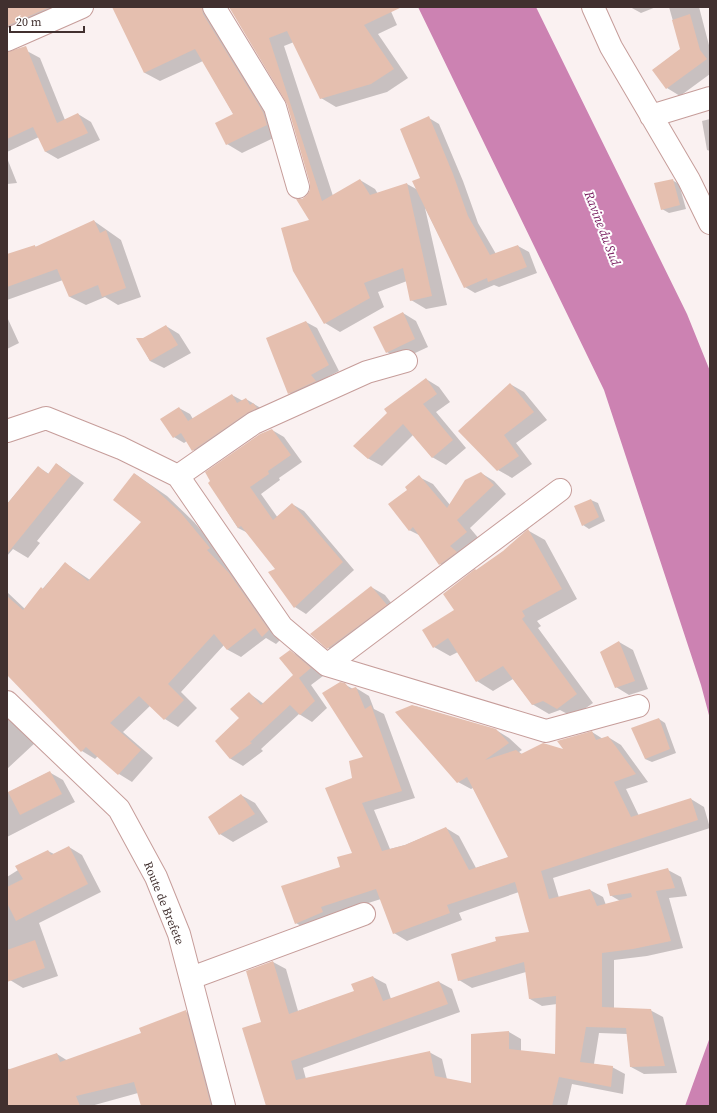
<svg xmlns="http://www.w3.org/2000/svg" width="717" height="1113" viewBox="0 0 717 1113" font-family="'Source Serif 4',serif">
<rect width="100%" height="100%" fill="#faf1f1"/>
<path fill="#cc82b2" d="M418 7H536L687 314 710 371V719L701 685 604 390Z
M710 1037V1106H685Z"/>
<path fill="#0003" d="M7 7H83L7 29Z
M113 7H220L282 134 242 153 227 144 234 115 203 61 160 81 145 73Z
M230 7H389L397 25 378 34 408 78 387 92 336 107 321 98 294 42 284 46 333 196 360 180 375 189 378 194 407 184 418 190 422 179 429 118 439 124 463 181 478 223 496 254 518 246 529 252 537 273 499 287 494 285 475 293 465 287 425 208 447 305 426 309 411 300 407 281 378 292 384 307 340 332 325 323 311 221 302 200 308 196 311 191V184L288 103Z
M630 7H656L641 13Z
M669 7H699L710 49V74L680 96 667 88 653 70 681 49Z
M27 51 40 58 65 120 78 114 91 122 100 140 58 159 46 152 39 137 7 152V59Z
M710 119V151L707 150 702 121Z
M7 158 17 183 7 184Z
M672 180 679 184 686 209 669 213 662 209Z
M94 221 121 240 141 297 118 305 105 297 86 305 70 297 63 280 7 300V255L34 246 37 247Z
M403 313 416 321 428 347 400 360 387 352Z
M7 317 19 343 7 349Z
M306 322 317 328 339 371 320 381 325 387 299 399 289 393Z
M166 326 179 334 191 353 164 368 150 361 138 339H143Z
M426 379 439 387 450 402 436 412 466 448 446 465 432 457 413 435 382 466 369 459 354 446Z
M510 384 524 392 547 420 516 443 532 464 512 478 498 470 460 431Z
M232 395 243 401 246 399 264 410 203 456 193 450 187 441 184 443 174 437 179 408 190 414 193 419Z
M272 430 284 437 302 462 279 478 280 480 261 494 278 518 292 504 304 511 354 570 306 614 295 607 277 569 248 533 238 528 225 508Z
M57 464 84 483 37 541 40 543 28 558 13 549 7 556V504L38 467 49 474Z
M481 473 494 481 506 494 470 528 480 540 453 572 440 564 421 536 409 530V490L419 477 433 484 450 505Z
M135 474 167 496 194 522 223 556 220 558 243 581 282 638 276 644 266 638 241 657 228 650 224 645 181 692 197 708 178 727 165 719 151 705 123 732 153 758 132 782 119 774 98 756 95 759 82 751 7 673V592L25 609 65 563 90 580 143 522Z
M591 500 598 503 605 521 589 529 583 525Z
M529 531 545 540 577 599 537 621 541 626 538 628 593 703 573 717 560 710 549 714 532 704 513 679 493 691 477 681 458 652 450 656 434 647 456 611 504 552Z
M371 587 385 595 399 613 342 656 328 648Z
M619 642 633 650 648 689 629 695 616 687Z
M290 651 302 658 323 676 311 685 327 708 312 722 299 714 261 749 263 751 243 766 231 759 216 741 240 718 249 693 264 704 294 675Z
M344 684 353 689 356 688 369 696 374 709 384 714 415 798 374 810 390 849 405 845 446 828 459 836 476 868 510 857 473 788 471 789 458 782 397 712 415 706 496 730 509 738 522 750 519 752 522 754 566 751 592 732 603 739 608 737 621 745 648 782 626 789 639 816 691 799 704 807 710 828 553 878 559 898 590 890 603 897 606 905 620 901 610 895 668 870 681 877 687 896 669 898 683 948 647 956 614 960V1008L650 1010 663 1017 677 1073 644 1074 631 1067 627 1034 599 1033 594 1064 612 1067 625 1074 623 1094 572 1084 567 1106H267L262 1023 247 972 273 962 286 969 298 1011 355 992 373 977 386 984 391 999 439 982 452 989 460 1012 303 1068 306 1079 429 1052 442 1059 447 1079 472 1084 509 1032 521 1039V1051L556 1055 557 1004 542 1006 530 999 526 972 472 988 459 980 531 932 519 892 459 913 462 920 407 941 394 933 381 899 333 914 309 931 296 923 353 853V778L364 758Z
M7 711 36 742 7 769Z
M659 719 665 723 676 753 652 762 645 759Z
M49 772 63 780 75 802 7 837V793Z
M241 795 255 803 268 822 233 842 220 834Z
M69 847 82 855 101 892 39 923 58 976 23 988 10 980 7 973V877L48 851 54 854Z
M186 1012 201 1020 223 1106H142L138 1093 91 1106H7V1068L11 1070 57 1054 68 1061 142 1034Z"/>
<path fill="#e5bfaf" d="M7 7H50L7 26Z
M112 7H202L203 14 263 112 267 125 226 145 215 123 233 114 195 49 144 73Z
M229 7H402L364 25 394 69 371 84 320 99 287 31 269 38 322 201 360 179 370 195 407 183 432 296 410 301 403 268 364 283 370 298 324 324 293 271 281 228 309 220 296 199H302L307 195 310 190V184L287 104Z
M690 14 700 50 707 59 666 89 652 70 680 49 672 20Z
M26 46 57 123 78 113 88 133 45 152 33 127 7 139V52Z
M429 116 453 174 468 216 490 255 518 245 527 267 488 282 487 278 464 288 412 181 420 178 400 129Z
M673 179 680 205 661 210 654 183Z
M94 220 100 233 106 230 126 288 102 297 98 285 69 297 57 269 7 287V254L35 245V247Z
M403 312 415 339 386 353 373 327Z
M306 321 329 365 311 375 316 381 288 394 266 338Z
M166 325 178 345 150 361 136 338H143Z
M426 378 437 394 423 404 453 440 432 458 403 424 368 459 353 446 387 413 384 409Z
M510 383 534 412 504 435 519 456 497 471 458 431Z
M232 394 237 403 246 398 250 405 253 403 257 408 247 413 192 451 181 433 173 438 160 419 179 407 188 421Z
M272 429 291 455 268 471 269 474 250 487 273 520 292 503 343 562 294 608 268 572 275 569 241 526 238 528 208 483 210 481 205 472 260 434Z
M56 463 71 475 7 554V504L38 466 48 474Z
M481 472 494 485 457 520 467 532 450 546 457 552 439 565 413 527 409 531 388 504 407 490 405 487 419 475 447 508 465 480Z
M134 473 153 487 181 513 210 548 207 550 229 573 269 630 262 637 255 628 227 650 214 634 168 684 184 700 164 720 139 696 110 723 141 750 118 775 86 747 81 752 7 675V596L23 610 41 587 43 589 65 562 88 581 141 522 113 500Z
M591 499 599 517 582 526 574 506Z
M528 529 562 589 522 611 525 616 522 619 577 694 557 709 543 701 532 705 503 666 476 682 448 638 433 648 422 630 454 610 443 594 475 569 476 570 503 551Z
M371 586 387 605 327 649 310 634Z
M619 641 635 681 615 688 600 652Z
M290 650 311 668 299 678 315 701 300 715 290 705 250 742 252 743 230 759 215 741 239 718 230 709 249 692 261 705 293 675 279 658Z
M340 682 345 683 350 689 356 687 365 709 371 705 402 791 362 803 382 851 405 845 446 827 469 870 508 857 467 777 457 783 395 712 412 705 496 729 509 743 485 760 516 750 521 754 543 743 563 749 557 741 592 731 596 740 608 736 636 774 614 782 631 817 691 798 698 820 541 871 549 899 590 889 597 906 632 897 631 893 610 896 607 884 668 868 675 888 656 891 671 941 633 949 602 953V1007L651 1009 665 1066 630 1067 626 1028 586 1027 580 1062 613 1066 611 1087 559 1077 552 1106H266L242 1028 261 1022 246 971 273 961 289 1014 354 991 351 984 373 976 383 1001 439 981 448 1004 291 1061 296 1080 430 1051 435 1076 471 1083V1034L509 1031V1049L555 1054 556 996 529 999 524 962 458 981 451 954 496 941 495 937 529 932 515 882 447 905 450 913 393 934 376 889 321 907 323 912 295 924 281 886 340 867 337 857 352 853 325 788 352 778 349 761 363 757 322 693Z
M659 718 670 749 645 759 631 728Z
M50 771 62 794 20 815 8 792Z
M241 794 255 814 219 835 208 817Z
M69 846 88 884 16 921 7 903V887L23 879 15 866 48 850 51 855Z
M35 940 45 968 7 982V950Z
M186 1010 211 1106H141L134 1082 76 1096 80 1106H7V1070L57 1053 60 1062 141 1033 139 1028Z"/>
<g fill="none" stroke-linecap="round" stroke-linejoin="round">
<defs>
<path id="street" d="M214 7 275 107 298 187
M593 7 611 47 689 180 710 223
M7 40 82 7
M651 116 710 98
M7 431 46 418 121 448 178 476 282 627 327 665 546 731 638 706
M178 476 254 423 367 372 406 361
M327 665 560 490
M7 702 119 809 156 877 179 934 224 1106
M191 978 364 914"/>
</defs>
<use href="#street" stroke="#c69d9a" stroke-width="24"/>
<use href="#street" stroke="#fff" stroke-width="22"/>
</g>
<g text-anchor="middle" stroke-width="4" stroke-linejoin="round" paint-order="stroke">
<g font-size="12" fill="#41302f" stroke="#fff">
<text transform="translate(164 903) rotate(68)" y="4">Route de Brefete</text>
</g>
<g font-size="13" font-style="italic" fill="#7c2464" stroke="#fff">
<text transform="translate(603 228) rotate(69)" y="5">Ravine du Sud</text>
</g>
</g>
<rect width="717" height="1113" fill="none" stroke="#41302f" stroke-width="16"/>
<path d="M10 26v6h74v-6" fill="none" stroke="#41302f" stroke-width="2"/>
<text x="16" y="26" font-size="12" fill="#41302f" stroke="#ffffff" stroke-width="3" paint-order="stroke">20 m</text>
</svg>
